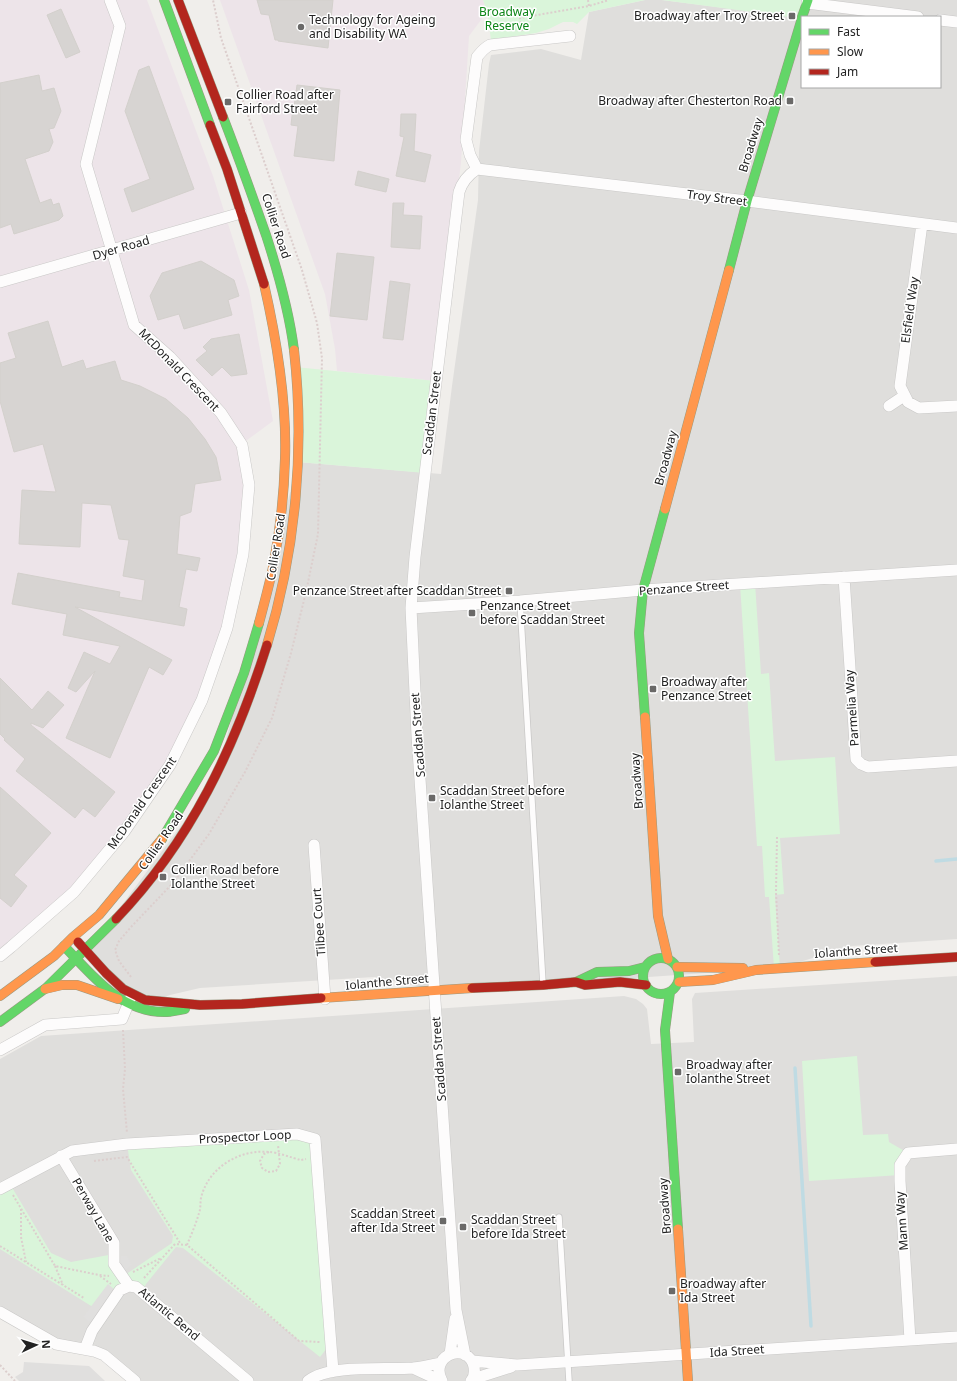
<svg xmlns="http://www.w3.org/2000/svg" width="957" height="1381" viewBox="0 0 957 1381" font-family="'Noto Sans',sans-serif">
<rect width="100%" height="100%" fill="#f0eeeb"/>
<path fill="#dfdedc" d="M645 0H662L802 18V87H940V17H802L808 0H957V939L852 946 780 968 576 982 435 990 374 977 200 988 170 995 159 999 132 994 89 949 216 779 298 462 441 474 452 386 478 200 479 151 489 64 491 55 541 49 581 60 589 12Z
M957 976V1381H135L104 1355 64 1346 0 1312V1059L41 1036 624 996 636 999 643 1004 647 1009 651 1044 694 1042 692 999 695 993Z"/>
<path fill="#ede4e9" d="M0 0H147L213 176 249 290 273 421 243 443 249 487 227 629 166 774 74 894 0 956Z
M220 0H483L487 12 469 36 461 162 436 381 337 371 335 349 325 294Z"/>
<path fill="#daf5da" d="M483 0H645L589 12 577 24 573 22H563L549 29 536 33 491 40 487 12Z
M662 0H803L797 18Z
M295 367 436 381 425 473 298 462Z
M755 583 761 674 769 673 775 761 835 757 840 834 780 838 784 894 775 895 780 968H774L769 897H765L762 846H757L740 584Z
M857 1056 863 1135 888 1134 889 1142 908 1153 900 1175 809 1181 802 1061Z
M315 1139 331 1343 320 1357 183 1248 176 1247 146 1284 142 1291 129 1287 104 1314 0 1249V1189L10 1184 51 1253 71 1262 114 1254 122 1277 172 1243 173 1236 131 1170 127 1144Z"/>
<path fill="#e0dfde" d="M121 1256H127L132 1265 124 1271 121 1268Z
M108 1284 116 1291 91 1323 83 1317Z
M24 1362 89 1366 105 1381H19L15 1377 23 1372Z"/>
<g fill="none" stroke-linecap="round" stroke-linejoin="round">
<path stroke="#bfdbe3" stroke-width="3.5" d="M936 861 957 859
M795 1068 811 1326"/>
</g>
<path fill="#d7d4d2" stroke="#d3d0cc" d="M257 0H333L328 48 278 41V40H275L269 15 261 14Z
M61 9 80 52 66 58 47 15Z
M149 66 194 189 132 212 124 189 150 179 125 111 139 70Z
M39 75 42 91 54 88 61 111 54 128 49 129 53 142 49 151 25 159 40 203 51 199 53 205 59 203 63 216 59 220 14 234 11 224 0 228V83Z
M297 85 340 90 334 161 294 156 298 126 291 125 293 107H294Z
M401 114H416L414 151 431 155 425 182 396 176 404 137 400 136Z
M358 171 389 179 386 192 355 185Z
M393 203H404L403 215 422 216 420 249 391 247Z
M337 253 374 257 367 320 330 316Z
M201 261 234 280 239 296 228 300 232 315 184 329 179 314 158 320 150 296 162 273Z
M390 281 410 284 403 340 383 338Z
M48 321 62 367 83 360 86 369 115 361 121 380 140 386 166 399 188 418 205 439 216 457 221 480 195 484 191 512 180 516 177 554 200 558 197 571 186 569 179 607 187 609 184 626 75 607 172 660 163 675 149 667 110 758 66 738 95 671 76 692 68 688 84 652 110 664 120 646 63 635 67 614 12 604 18 573 120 592 119 597 142 601 145 580 123 576 129 540 119 539 111 505 82 503 80 547 19 544 22 490 56 492 43 444 14 452 0 401V363L16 358 8 333Z
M239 334 247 374 231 376 222 367 212 376 196 360 207 351 203 347 211 339Z
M0 678 32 710 48 691 64 705 43 728 31 723V725L115 792 95 817 83 808 75 818 16 771 25 759 4 740 5 739 0 734Z
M0 787 51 833 14 875 27 886 11 907 0 898Z"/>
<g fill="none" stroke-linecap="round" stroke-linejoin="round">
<defs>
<path id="lane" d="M520 601 543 984
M559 1217 569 1381"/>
<path id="street" d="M807 3 918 17
M940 20 957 22
M477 169 747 201 957 228
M477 169 470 155 466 140 477 57C481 52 484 48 490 45L570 36
M922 224 900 386 908 402 919 408 957 406
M0 282 241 213
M889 406 904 396
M844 577 856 759 861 764 868 767 957 761
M411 608 520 601 643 590 957 570
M314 845 325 999
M0 956 11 947 74 892 124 832 170 765 202 700 227 628 243 554 249 485 242 445 221 413 170 357 134 325 86 164 120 26 110 0
M0 1050 45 1025 122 1019 131 997
M61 1156 114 1243V1264L129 1286
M0 1189 72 1151 127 1144 297 1134 315 1139 333 1371
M0 1312 56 1344 94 1351 104 1355 135 1381
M910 1340 900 1181V1165L908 1153 957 1149
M85 1349 92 1331 120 1290 129 1286 136 1287 248 1381
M450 1354 455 1319
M465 1355 456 1310 417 735 411 608 415 557 459 192C462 182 468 175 477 169
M472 1361 517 1365 957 1337
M413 1368 441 1381
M473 1379 511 1367
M308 1381C329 1364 385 1370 413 1368 422 1367 431 1365 440 1363
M442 1381C429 1358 462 1341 473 1363 475 1369 475 1376 471 1381"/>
<path id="fast" d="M164 0 210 125
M802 17 808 0
M223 117C238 156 252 195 266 235 278 272 289 310 294 350
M729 270 747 201 802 18
M645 717 639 633 643 590 665 509
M162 839 214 751 244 673 259 623
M64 946C92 975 120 1012 164 1012 171 1012 178 1010 185 1009
M643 976a18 18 0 1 1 36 0a18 18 0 1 1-36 0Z
M576 982 597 972 629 971 645 967
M670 992 665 1030 678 1229
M0 1022 46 988 116 919"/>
<path id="slow" d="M665 509 729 270
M259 623C264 604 269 586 273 567 280 532 284 494 285 459 287 400 277 341 264 284
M267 645C296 550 305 448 294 350
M645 717 658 916 668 959
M677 967 743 968
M679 982 713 980 756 970 875 962
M45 989 62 985H77L118 999
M0 996 54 956 73 937 99 915 162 839
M321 998 472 988
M678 1229 688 1381"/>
<path id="jam" d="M178 0 223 117
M210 125 227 169 264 284
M116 919C191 841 235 747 267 645
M78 942 106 973 123 989 145 1000 200 1005 242 1004 321 998
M875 962 957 957
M472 988 543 985 576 982 585 985 620 982 646 985"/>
</defs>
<use href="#lane" stroke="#c9c8c7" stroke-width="7"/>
<use href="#street" stroke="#c9c8c7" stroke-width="12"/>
<use href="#fast" stroke="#999a82" stroke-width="10"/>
<use href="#slow" stroke="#999a82" stroke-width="10"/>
<use href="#jam" stroke="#999a82" stroke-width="10"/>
<path stroke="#dccecd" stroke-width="2" stroke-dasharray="2 2" stroke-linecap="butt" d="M588 0 589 6
M522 31 520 18 589 6 609 0
M777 837 776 892 779 956
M131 977 119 961 115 950 119 941 131 927 173 883 209 834 245 772 272 718 291 653 306 592 318 534 322 358 317 323 302 270 221 38 213 0
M123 1030 125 1069 123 1089 127 1133
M269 1152 264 1154 260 1161 262 1168 268 1172 276 1171 280 1164 278 1145
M94 1161 127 1157 180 1243
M13 1195 55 1266 99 1275 109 1276
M21 1209V1237L26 1262
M187 1245C191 1235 196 1224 199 1213 201 1208 200 1203 201 1198 208 1168 239 1149 269 1152 277 1152 292 1158 301 1160L306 1159
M0 1246 84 1298
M55 1266 63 1285
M133 1272 161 1258
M100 1276 111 1284
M144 1278 175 1244 187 1245 299 1341 320 1342
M0 1365 15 1381"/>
<use href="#lane" stroke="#fdfcfc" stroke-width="5.5"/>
<use href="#street" stroke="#fdfcfc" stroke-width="11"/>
<use href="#fast" stroke="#63d668" stroke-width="9"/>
<use href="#slow" stroke="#ff974d" stroke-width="9"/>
<use href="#jam" stroke="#b3261e" stroke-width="9"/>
</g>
<g fill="#6a6968" stroke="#fff" stroke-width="1.5">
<rect x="788" y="12" width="8" height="8" rx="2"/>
<circle cx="301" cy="27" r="4"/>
<rect x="786" y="97" width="8" height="8" rx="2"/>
<rect x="224" y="98" width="8" height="8" rx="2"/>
<rect x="505" y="587" width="8" height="8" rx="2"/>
<rect x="468" y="609" width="8" height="8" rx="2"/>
<rect x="649" y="685" width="8" height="8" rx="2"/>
<rect x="428" y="794" width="8" height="8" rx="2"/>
<rect x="159" y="873" width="8" height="8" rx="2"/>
<rect x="674" y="1068" width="8" height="8" rx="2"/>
<rect x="439" y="1217" width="8" height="8" rx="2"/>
<rect x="459" y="1223" width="8" height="8" rx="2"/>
<rect x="668" y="1287" width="8" height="8" rx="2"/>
</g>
<g text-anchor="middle" stroke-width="3" stroke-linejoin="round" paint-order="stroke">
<g font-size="12" fill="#0c8416" stroke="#fff">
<text x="507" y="16">Broadway<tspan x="507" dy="14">Reserve</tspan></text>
</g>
<g font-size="12" fill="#222" stroke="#fff" text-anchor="start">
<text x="784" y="20" text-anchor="end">Broadway after Troy Street</text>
<text x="309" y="24">Technology for Ageing<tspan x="309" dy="14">and Disability WA</tspan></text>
<text x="236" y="99">Collier Road after<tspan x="236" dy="14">Fairford Street</tspan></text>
<text x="782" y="105" text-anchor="end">Broadway after Chesterton Road</text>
<text x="501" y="595" text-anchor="end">Penzance Street after Scaddan Street</text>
<text x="480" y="610">Penzance Street<tspan x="480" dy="14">before Scaddan Street</tspan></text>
<text x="661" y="686">Broadway after<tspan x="661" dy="14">Penzance Street</tspan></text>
<text x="440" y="795">Scaddan Street before<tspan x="440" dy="14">Iolanthe Street</tspan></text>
<text x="171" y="874">Collier Road before<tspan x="171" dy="14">Iolanthe Street</tspan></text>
<text x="686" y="1069">Broadway after<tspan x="686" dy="14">Iolanthe Street</tspan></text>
<text x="435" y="1218" text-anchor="end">Scaddan Street<tspan x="435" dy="14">after Ida Street</tspan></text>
<text x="471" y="1224">Scaddan Street<tspan x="471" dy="14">before Ida Street</tspan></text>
<text x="680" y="1288">Broadway after<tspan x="680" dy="14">Ida Street</tspan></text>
</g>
<g font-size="12" fill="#222" stroke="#fff">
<text transform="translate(751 145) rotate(-73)" y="4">Broadway</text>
<text transform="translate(717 198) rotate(7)" y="4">Troy Street</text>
<text transform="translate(276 226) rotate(72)" y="4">Collier Road</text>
<text transform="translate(121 248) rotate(-16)" y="4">Dyer Road</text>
<text transform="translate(910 310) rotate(-82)" y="4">Elsfield Way</text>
<text transform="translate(179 370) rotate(46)" y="4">McDonald Crescent</text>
<text transform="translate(432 413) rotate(-83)" y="4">Scaddan Street</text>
<text transform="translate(666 458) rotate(-75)" y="4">Broadway</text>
<text transform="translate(276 547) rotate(-81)" y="4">Collier Road</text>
<text transform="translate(684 588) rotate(-4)" y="4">Penzance Street</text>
<text transform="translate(852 708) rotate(-94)" y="4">Parmelia Way</text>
<text transform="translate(418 735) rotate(-94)" y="4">Scaddan Street</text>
<text transform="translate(637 781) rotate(-94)" y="4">Broadway</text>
<text transform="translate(142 803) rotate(-55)" y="4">McDonald Crescent</text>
<text transform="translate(161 841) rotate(-55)" y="4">Collier Road</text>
<text transform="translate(319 922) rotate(-94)" y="4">Tilbee Court</text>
<text transform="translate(856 951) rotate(-4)" y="4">Iolanthe Street</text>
<text transform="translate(387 982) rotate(-5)" y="4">Iolanthe Street</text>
<text transform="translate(439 1059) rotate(-94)" y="4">Scaddan Street</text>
<text transform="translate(245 1137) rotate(-3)" y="4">Prospector Loop</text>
<text transform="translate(665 1206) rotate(-94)" y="4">Broadway</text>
<text transform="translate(93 1210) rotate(60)" y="4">Perway Lane</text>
<text transform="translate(902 1221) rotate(-94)" y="4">Mann Way</text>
<text transform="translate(169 1314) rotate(40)" y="4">Atlantic Bend</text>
<text transform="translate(737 1351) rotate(-4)" y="4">Ida Street</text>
</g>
</g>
<rect x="801" y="16" width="140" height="72" fill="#ffffff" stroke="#a7a7a7"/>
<rect x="809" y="29" width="20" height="6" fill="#63d668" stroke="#a7a7a7"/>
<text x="837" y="36" font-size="12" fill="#222222">Fast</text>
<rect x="809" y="49" width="20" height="6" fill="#ff974d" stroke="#a7a7a7"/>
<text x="837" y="56" font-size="12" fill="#222222">Slow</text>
<rect x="809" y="69" width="20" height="6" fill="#b3261e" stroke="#a7a7a7"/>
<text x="837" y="76" font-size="12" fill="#222222">Jam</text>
<g transform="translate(36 1345) rotate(86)" stroke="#ffffff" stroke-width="3" paint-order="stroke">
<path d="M0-3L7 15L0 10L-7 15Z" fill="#222222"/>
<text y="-6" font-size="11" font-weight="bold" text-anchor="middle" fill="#222222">N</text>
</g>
</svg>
